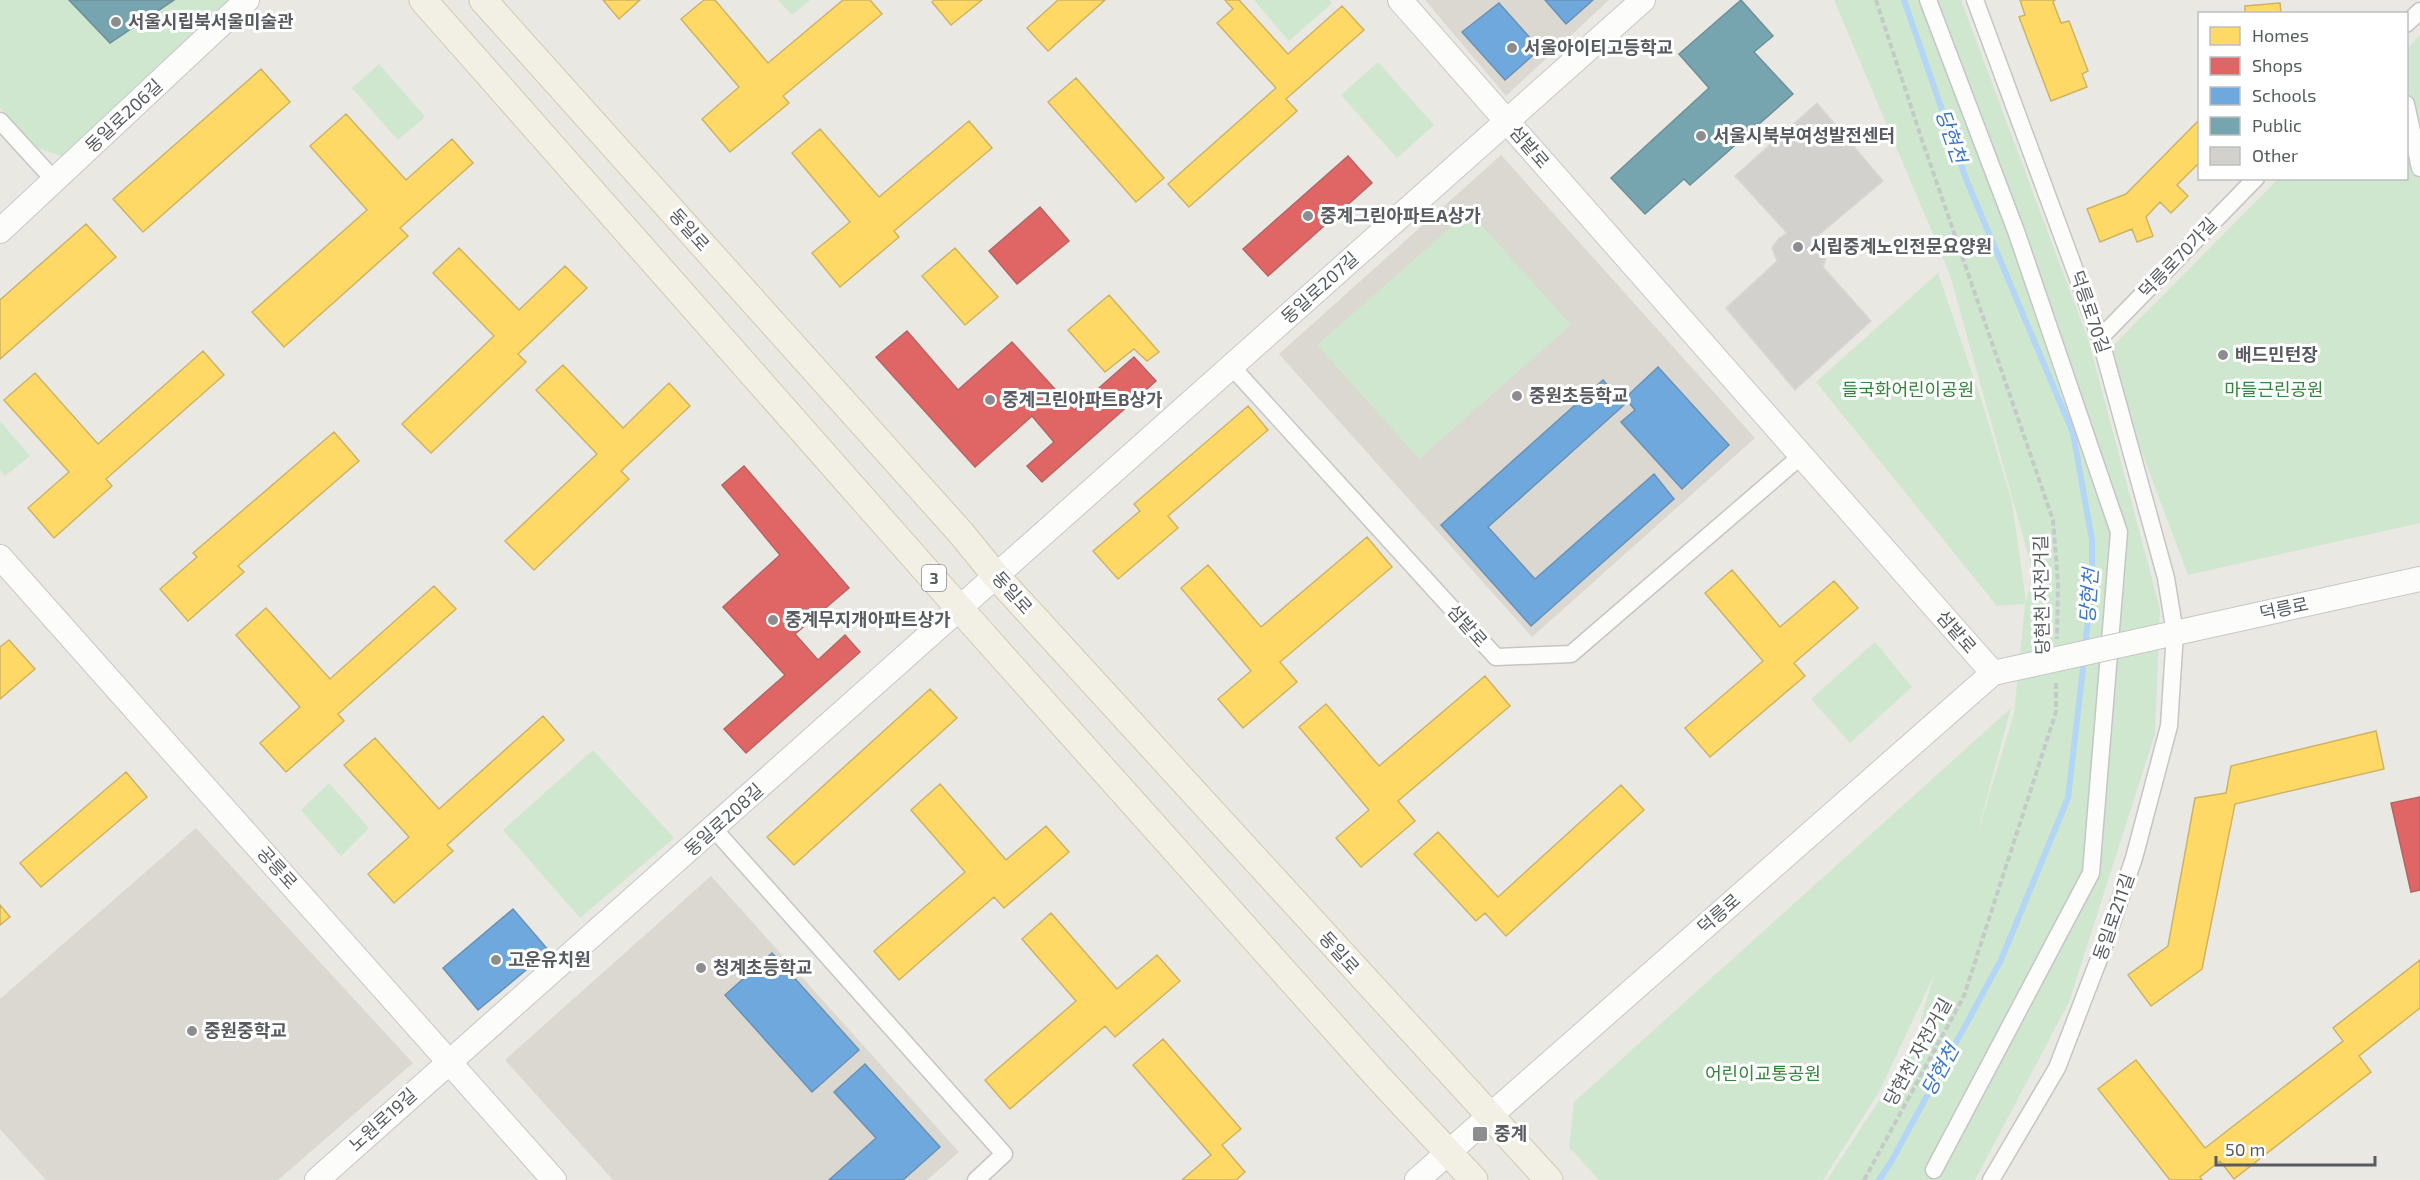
<svg xmlns="http://www.w3.org/2000/svg" width="2420" height="1180" viewBox="0 0 2420 1180" font-family="'Exo 2','Noto Sans KR',sans-serif">
<rect width="100%" height="100%" fill="#e9e8e2"/>
<path fill="#dad8d0" d="M1425 0H1609L1506 96Z
M1501 155 1755 438 1532 637 1279 354Z
M196 828 413 1063 278 1180H46L0 1129V999Z
M711 876 959 1152 927 1180H613L505 1060Z"/>
<path fill="#cfe7ce" d="M0 0H229L64 157 37 148 0 108Z
M778 0H810L792 15Z
M1254 0H1329L1332 3 1289 41Z
M1834 0H1961L2089 342 2160 609 2155 734 2069 1002 1975 1180H1827L1912 1050 1934 975 1879 1092 1823 1180H1599L1569 1147 1574 1102 2011 708 1976 838 2014 713 2025 604 1997 606 1816 382 1938 273 1983 405 2012 502 2026 602 2033 572 1949 272Z
M2420 35V523L2188 575 2105 354 2278 179 2406 178 2407 49Z
M1378 62 1434 125 1397 158 1341 95Z
M379 64 425 117 398 140 352 88Z
M1469 211 1571 325 1419 459 1317 345Z
M0 421 30 456 5 476 0 470Z
M1875 642 1912 687 1850 743 1811 699Z
M593 750 674 838 580 918 503 830Z
M329 783 369 828 341 856 301 810Z"/>
<path fill="#ffd966" stroke="#cdb464" stroke-width="1.5" d="M603 0H640L619 19Z
M704 0H715L768 63 843 0H870L882 14 783 96 789 103 730 152 702 119 739 87 681 19Z
M934 0H982L951 25 932 2Z
M1058 0H1105L1048 51 1027 28Z
M1225 0H1239L1288 54 1342 6 1364 30 1286 99 1297 111 1189 207 1168 184 1276 88 1217 23 1233 9Z
M2020 0H2055L2053 2 2061 23 2069 21 2088 71 2082 74 2087 87 2051 101 2019 17 2025 15Z
M2280 3 2281 14H2245V6Z
M261 69 290 102 143 232 113 199Z
M1076 78 1164 178 1136 202 1048 102Z
M346 114 406 180 452 139 473 163 400 228 408 236 284 347 252 312 367 210 310 146Z
M2200 119V162L2177 185 2188 196 2171 213 2160 202 2146 217 2153 236 2137 242 2132 229 2100 242 2087 209 2126 194Z
M969 121 992 148 894 231 899 237 840 287 812 253 850 222 792 153 820 129 879 197Z
M86 224 116 257 0 359V300Z
M459 248 519 310 565 266 587 288 518 354 526 362 431 453 402 424 494 336 433 273Z
M955 248 998 297 965 325 922 276Z
M1109 295 1159 352 1147 361 1134 349 1105 372 1068 330Z
M203 351 224 375 106 479 112 486 54 538 28 508 69 472 4 400 35 373 98 444Z
M563 365 623 428 669 383 690 406 621 471 629 479 534 570 505 541 597 454 536 390Z
M1248 406 1268 430 1168 516 1178 528 1118 579 1093 551 1140 511 1134 504Z
M334 432 359 461 238 566 244 572 188 621 160 589 197 557 193 553Z
M1367 537 1392 567 1280 662 1297 682 1243 728 1218 699 1251 671 1181 588 1208 565 1261 627Z
M1732 570 1780 627 1834 581 1858 608 1794 663 1805 676 1710 757 1685 728 1763 661 1705 593Z
M434 586 456 609 338 714 344 721 286 772 260 743 300 707 236 635 266 608 330 679Z
M9 640 35 669 0 699V647Z
M1485 676 1510 706 1398 801 1415 821 1361 867 1336 838 1369 810 1299 727 1326 704 1379 766Z
M930 689 957 718 794 865 767 837Z
M543 716 564 740 447 845 453 851 394 903 368 874 409 837 344 765 375 738 439 809Z
M2376 731 2384 769 2235 804 2202 969 2151 1006 2128 975 2168 946 2195 798 2226 793 2231 766Z
M126 772 147 797 41 887 20 863Z
M940 784 1006 860 1046 826 1069 852 1004 908 994 897 899 980 874 951 965 872 911 810Z
M1621 785 1644 810 1506 936 1485 913 1476 921 1414 854 1438 832 1498 897Z
M0 905 10 917 0 925Z
M1051 913 1117 989 1157 955 1180 981 1115 1037 1105 1026 1010 1109 985 1080 1076 1001 1022 939Z
M2420 960V1008L2359 1056 2371 1072 2234 1179 2220 1161 2200 1177 2202 1180H2170L2098 1089 2136 1060 2205 1148 2343 1041 2333 1028Z
M1163 1039 1241 1129 1222 1145 1245 1172 1236 1180H1182L1211 1155 1133 1065Z"/>
<path fill="#e06666" stroke="#b76364" stroke-width="1.5" d="M1348 156 1372 183 1268 276 1243 249Z
M1040 207 1069 241 1017 284 989 251Z
M907 331 958 390 1012 342 1074 410 1134 357 1156 381 1042 482 1027 466 1054 442 1032 416 975 467 876 357Z
M744 466 849 588 795 634 818 660 845 635 860 652 746 753 724 729 785 675 723 607 780 555 722 485Z
M2420 797V890L2411 892 2391 803Z"/>
<path fill="#6fa8dc" stroke="#6891b7" stroke-width="1.5" d="M1545 0H1593L1566 24Z
M1499 3 1540 49 1505 80 1462 32Z
M1658 367 1729 445 1682 489 1621 422 1635 410 1625 398Z
M1603 380 1624 405 1488 527 1535 579 1654 474 1674 499 1531 626 1441 525Z
M513 909 549 951 478 1010 443 968Z
M772 953 859 1050 812 1092 725 995Z
M865 1064 940 1147 903 1180H829L876 1138 834 1092Z"/>
<path fill="#76a5af" stroke="#6d8f98" stroke-width="1.5" d="M69 0H174L110 43Z
M1741 0 1773 36 1754 52 1793 94 1690 185 1684 179 1645 214 1611 178 1709 88 1679 54Z"/>
<g fill="none" stroke-linecap="round" stroke-linejoin="round">
<path stroke="#b3d6f6" stroke-width="6" d="M1904 0 1966 179 2073 433 2092 540V586L2085 647
M1879 1180 1891 1162 2001 960 2068 798 2084 660"/>
</g>
<path fill="#d2d1cd" stroke="#d8d7d2" stroke-width="1.5" d="M1817 103 1883 181 1815 238 1822 246 1826 258 1823 267 1871 321 1795 390 1726 308 1777 261 1772 248 1779 238 1787 233 1735 176Z"/>
<g fill="none" stroke-linecap="round" stroke-linejoin="round">
<defs>
<path id="street" d="M1928 0 2016 231 2119 532 2091 873 1934 1170
M1975 0 2100 338 2166 578 2175 633 2169 726 2134 858 2104 946 2057 1068 1991 1180
M2406 24 2420 11
M2406 104 2420 168
M0 121 55 181
M2100 338 2256 178
M1232 367 1496 657 1571 654 1801 456
M714 829 1004 1154 976 1180"/>
<path id="secondary" d="M1400 0 1993 673
M0 231 247 0
M0 557 554 1180
M2148 639 2420 579
M317 1180 1643 0
M1417 1180 1993 673 2030 665"/>
<path id="primary" d="M423 0 960 609 1378 1077 1474 1180
M483 0 961 533 996 576 1549 1180"/>
</defs>
<use href="#street" stroke="#c5c6c4" stroke-width="19"/>
<use href="#secondary" stroke="#c6c7c6" stroke-width="26"/>
<use href="#primary" stroke="#d2caaf" stroke-width="29"/>
<path stroke="#c4cac7" stroke-width="4" stroke-dasharray="6 3" stroke-linecap="butt" d="M1876 0 1921 137 2053 520 2058 583 2057 639
M1864 1180 1964 996 2056 712V682"/>
<use href="#street" stroke="#fcfcfb" stroke-width="16"/>
<use href="#secondary" stroke="#fcfcfb" stroke-width="24"/>
<use href="#primary" stroke="#f2f0e5" stroke-width="27"/>
<defs>
<path id="secondary-bridge" d="M2030 665 2148 639"/>
</defs>
<use href="#secondary-bridge" stroke="#c6c7c6" stroke-width="26" stroke-linecap="butt"/>
<use href="#secondary-bridge" stroke="#fcfcfb" stroke-width="24"/>
</g>
<g fill="#8b8d8e" stroke="#fff" stroke-width="2">
<circle cx="116" cy="22" r="6"/>
<circle cx="1512" cy="48" r="6"/>
<circle cx="1701" cy="136" r="6"/>
<circle cx="1308" cy="216" r="6"/>
<circle cx="1798" cy="247" r="6"/>
<circle cx="2223" cy="355" r="6"/>
<circle cx="1517" cy="396" r="6"/>
<circle cx="990" cy="400" r="6"/>
<circle cx="773" cy="620" r="6"/>
<circle cx="496" cy="960" r="6"/>
<circle cx="701" cy="968" r="6"/>
<circle cx="192" cy="1031" r="6"/>
<rect x="1472" y="1126" width="16" height="16" rx="3"/>
</g>
<g text-anchor="middle" stroke-width="6" stroke-linejoin="round" paint-order="stroke">
<rect fill="#fff" stroke="#8a8d90" stroke-width="1.5" x="922" y="565" width="24" height="26" rx="4.5"/>
<g font-size="16" font-weight="bold" fill="#585c61">
<text x="934" y="584">3</text>
</g>
<g font-size="18" font-weight="bold" fill="#585c61" stroke="#fff" text-anchor="start">
<text x="128" y="28">서울시립북서울미술관</text>
<text x="1524" y="54">서울아이티고등학교</text>
<text x="1713" y="142">서울시북부여성발전센터</text>
<text x="1320" y="222">중계그린아파트A상가</text>
<text x="1810" y="253">시립중계노인전문요양원</text>
<text x="2235" y="361">배드민턴장</text>
<text x="1529" y="402">중원초등학교</text>
<text x="1002" y="406">중계그린아파트B상가</text>
<text x="785" y="626">중계무지개아파트상가</text>
<text x="508" y="966">고운유치원</text>
<text x="713" y="974">청계초등학교</text>
<text x="204" y="1037">중원중학교</text>
<text x="1494" y="1140">중계</text>
</g>
<g font-size="18" fill="#585c61" stroke="#fff">
<text transform="translate(124 116) rotate(-43)" y="6">동일로206길</text>
<text transform="translate(1529 147) rotate(49)" y="6">섬밭로</text>
<text transform="translate(689 230) rotate(48)" y="6">동일로</text>
<text transform="translate(2178 258) rotate(-46)" y="6">덕릉로70가길</text>
<text transform="translate(1320 288) rotate(-42)" y="6">동일로207길</text>
<text transform="translate(2090 312) rotate(71)" y="6">덕릉로70길</text>
<text transform="translate(1012 593) rotate(48)" y="6">동일로</text>
<text transform="translate(2042 595) rotate(-91)" y="6">당현천 자전거길</text>
<text transform="translate(2284 609) rotate(-12)" y="6">덕릉로</text>
<text transform="translate(1467 626) rotate(48)" y="6">섬밭로</text>
<text transform="translate(1956 632) rotate(49)" y="6">섬밭로</text>
<text transform="translate(724 820) rotate(-42)" y="6">동일로208길</text>
<text transform="translate(277 868) rotate(48)" y="6">공릉로</text>
<text transform="translate(1719 914) rotate(-41)" y="6">덕릉로</text>
<text transform="translate(2114 917) rotate(-71)" y="6">동일로211길</text>
<text transform="translate(1339 953) rotate(48)" y="6">동일로</text>
<text transform="translate(1918 1052) rotate(-61)" y="6">당현천 자전거길</text>
<text transform="translate(383 1120) rotate(-42)" y="6">노원로19길</text>
</g>
<g font-size="18" fill="#32873b" stroke="#fff">
<text x="1908" y="396">들국화어린이공원</text>
<text x="2274" y="396">마들근린공원</text>
<text x="1763" y="1080">어린이교통공원</text>
</g>
<g font-size="20" font-style="italic" fill="#3b77c6" stroke="#fff">
<text transform="translate(1951 136) rotate(71)" y="7">당현천</text>
<text transform="translate(2089 596) rotate(-86)" y="7">당현천</text>
<text transform="translate(1940 1070) rotate(-61)" y="7">당현천</text>
</g>
</g>
<rect x="2198" y="12" width="210" height="168" fill="#ffffff" stroke="#bcbec0" stroke-width="1.5"/>
<rect x="2210" y="27" width="30" height="18" fill="#ffd966" stroke="#bcbec0" stroke-width="1.5"/>
<text x="2252" y="42" font-size="18" fill="#585c61">Homes</text>
<rect x="2210" y="57" width="30" height="18" fill="#e06666" stroke="#bcbec0" stroke-width="1.5"/>
<text x="2252" y="72" font-size="18" fill="#585c61">Shops</text>
<rect x="2210" y="87" width="30" height="18" fill="#6fa8dc" stroke="#bcbec0" stroke-width="1.5"/>
<text x="2252" y="102" font-size="18" fill="#585c61">Schools</text>
<rect x="2210" y="117" width="30" height="18" fill="#76a5af" stroke="#bcbec0" stroke-width="1.5"/>
<text x="2252" y="132" font-size="18" fill="#585c61">Public</text>
<rect x="2210" y="147" width="30" height="18" fill="#d2d1cd" stroke="#bcbec0" stroke-width="1.5"/>
<text x="2252" y="162" font-size="18" fill="#585c61">Other</text>
<path d="M2216 1156v9h159v-9" fill="none" stroke="#585c61" stroke-width="3"/>
<text x="2225" y="1156" font-size="18" fill="#585c61" stroke="#ffffff" stroke-width="4.5" paint-order="stroke">50 m</text>
</svg>
